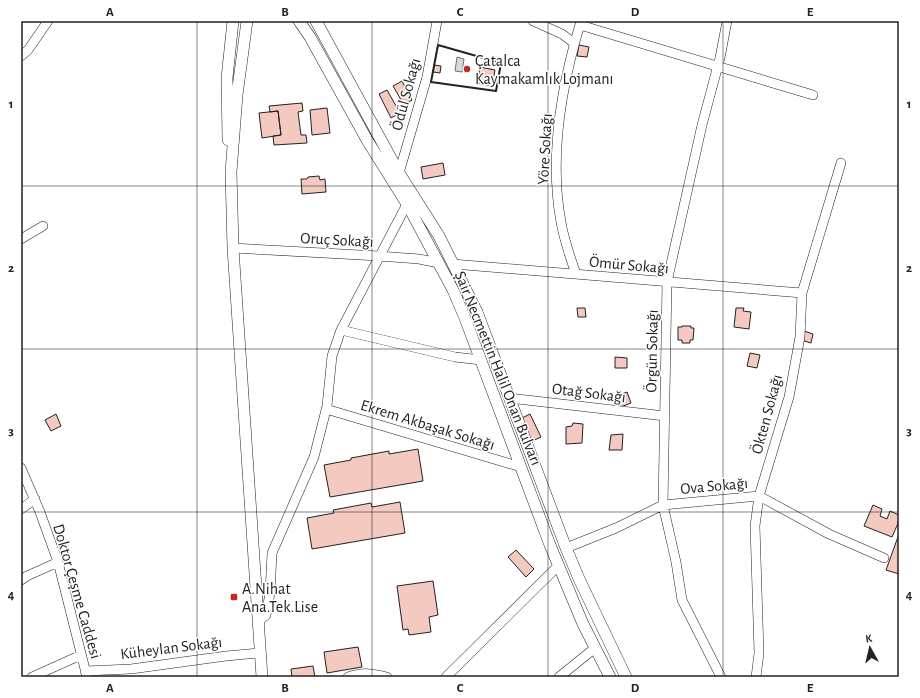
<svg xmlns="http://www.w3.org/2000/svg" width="920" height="698" viewBox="0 0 920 698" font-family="'Alegreya Sans',sans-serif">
<rect width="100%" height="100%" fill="#fff"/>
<path fill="#d9d9d9" stroke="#6f6f6f" d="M457 57 464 59 462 72 455 71Z"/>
<path fill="#f3c9c0" stroke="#222" d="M579 45 589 47 587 57 577 56Z
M434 65 441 66 440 73 433 72Z
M480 67 495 70 492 86 477 83Z
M402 81 412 100 404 105 393 86Z
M387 90 400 113 391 118 379 94Z
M302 103 303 111 298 112 301 135H306L307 143 274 145 273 136 281 135 278 111 270 112 269 106Z
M327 108 330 133 312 135 310 110Z
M278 111 281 135 262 138 259 113Z
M443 163 445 175 423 179 421 167Z
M319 176 320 180 325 179 326 192 302 194 301 179H307L308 177Z
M577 308H585L586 317H578Z
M736 308H744L743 311 751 312 749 329 734 327Z
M682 326H691V328H694L693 340H690V343H682V340H678V327H682Z
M804 331 813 334 811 343 801 340Z
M750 353 760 355 757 368 747 366Z
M615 357 627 358V368H615Z
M627 392 631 403 618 408 614 397Z
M56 414 61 426 51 431 45 420Z
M530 414 541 437 530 442 520 419Z
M573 423 583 424 582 443 566 444V427L572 426Z
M623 434 622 450H609L611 435Z
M418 449 423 481 330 497 324 465 351 460V458L389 451V454Z
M400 502 405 533 312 549 307 518 334 513 333 510 371 503 372 507Z
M873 505 882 509 880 516 887 519 890 511 899 515V521L892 537 864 526Z
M899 534V574L886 570Z
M516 550 534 569 526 577 508 557Z
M433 581 438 615 429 617 431 632 409 635 408 629 403 630 397 586Z
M358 647 362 667 327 673 324 652Z
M313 666 315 677H292L291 669Z"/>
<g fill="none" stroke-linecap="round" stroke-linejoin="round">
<defs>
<path id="minor" d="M533 21 562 34 574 43
M580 25 813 95
M21 56 28 50 48 21
M399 173 427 77 437 21
M21 239 43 226
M233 248 379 256 419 259 439 263
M453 264 802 293
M576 274C570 257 564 240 561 222 549 157 562 83 581 21
M341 330 455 357 481 360
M509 398 665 416
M326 409 521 467
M21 468 40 512 58 562 87 677
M21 509 35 499
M566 548 616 528 663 505 759 496 829 534 884 558
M21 580 27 576 58 562
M258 622 266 615 270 593 272 553 314 457 327 406 332 356 341 330 407 204
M85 671 131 669 226 656 260 653
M32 677 81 655
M348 677C363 672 371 673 387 677
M446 677 558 566
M559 677 595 648
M721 677 682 600 676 562 663 505 667 282 702 125 720 58 727 21
M756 677 759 653 755 526 759 496 789 397 800 337 802 293 841 163"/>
<path id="major" d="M247 21 237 95 231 172 233 248 262 677
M299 21 310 37 367 140 407 204 453 290 465 318 550 545 583 624 610 677
M316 21 399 173 439 236 477 312 566 548 580 581 626 677
M228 140 227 78 233 21"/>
</defs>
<use href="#minor" stroke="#222" stroke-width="10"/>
<use href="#major" stroke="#222" stroke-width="12"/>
<use href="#minor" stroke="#fff" stroke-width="9"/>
<use href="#major" stroke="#fff" stroke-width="11"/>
<path stroke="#222" stroke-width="2" d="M438 45 501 63 496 91 431 82Z"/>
</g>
<path fill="none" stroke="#222" stroke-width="1" stroke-opacity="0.55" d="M197 21V677M372 21V677M548 21V677M723 21V677M21 186H899M21 349H899M21 512H899"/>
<g fill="#c62828" stroke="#fff" stroke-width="1.5">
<circle cx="467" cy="69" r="4"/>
<rect x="230" y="593" width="8" height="8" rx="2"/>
</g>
<g text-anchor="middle" stroke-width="3" stroke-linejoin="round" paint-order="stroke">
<g font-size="16" fill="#222" stroke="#fff" text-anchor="start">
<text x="475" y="66">Çatalca<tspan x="475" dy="18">Kaymakamlık Lojmanı</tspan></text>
<text x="242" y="594">A.Nihat<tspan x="242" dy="18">Ana.Tek.Lise</tspan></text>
</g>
<g font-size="16" fill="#222" stroke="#fff">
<text transform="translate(405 94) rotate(-75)" y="6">Ödül Sokağı</text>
<text transform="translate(544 149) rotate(-87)" y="6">Yöre Sokağı</text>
<text transform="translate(337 239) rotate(3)" y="6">Oruç Sokağı</text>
<text transform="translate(629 264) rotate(5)" y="6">Ömür Sokağı</text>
<text transform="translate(651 351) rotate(-89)" y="6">Örgün Sokağı</text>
<text transform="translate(499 368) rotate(68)" y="6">Şair Necmettin Halil Onan Bulvarı</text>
<text transform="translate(589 392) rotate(7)" y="6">Otağ Sokağı</text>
<text transform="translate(766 414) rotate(-75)" y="6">Ökten Sokağı</text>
<text transform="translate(428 424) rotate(17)" y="6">Ekrem Akbaşak Sokağı</text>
<text transform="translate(714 485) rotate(-5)" y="6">Ova Sokağı</text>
<text transform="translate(78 591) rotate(74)" y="6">Doktor Çeşme Caddesi</text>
<text transform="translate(171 647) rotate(-7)" y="6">Küheylan Sokağı</text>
</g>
</g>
<rect width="920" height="698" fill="none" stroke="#ffffff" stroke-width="44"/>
<g transform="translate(870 648) rotate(352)" stroke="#ffffff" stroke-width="3" paint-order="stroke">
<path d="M0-3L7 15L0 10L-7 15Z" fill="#222222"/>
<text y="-6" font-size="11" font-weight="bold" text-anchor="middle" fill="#222222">K</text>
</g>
<rect x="22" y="22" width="876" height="654" fill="none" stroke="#222" stroke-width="1.5"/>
<g font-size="13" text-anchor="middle" font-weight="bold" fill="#222">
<text x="110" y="16">A</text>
<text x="285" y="16">B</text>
<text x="460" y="16">C</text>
<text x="635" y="16">D</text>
<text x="810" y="16">E</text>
<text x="11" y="108">1</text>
<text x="909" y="108">1</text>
<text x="11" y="272">2</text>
<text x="909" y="272">2</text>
<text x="11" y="435">3</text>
<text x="909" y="435">3</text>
<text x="11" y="599">4</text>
<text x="909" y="599">4</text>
<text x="110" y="692">A</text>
<text x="285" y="692">B</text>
<text x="460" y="692">C</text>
<text x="635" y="692">D</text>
<text x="810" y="692">E</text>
</g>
</svg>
